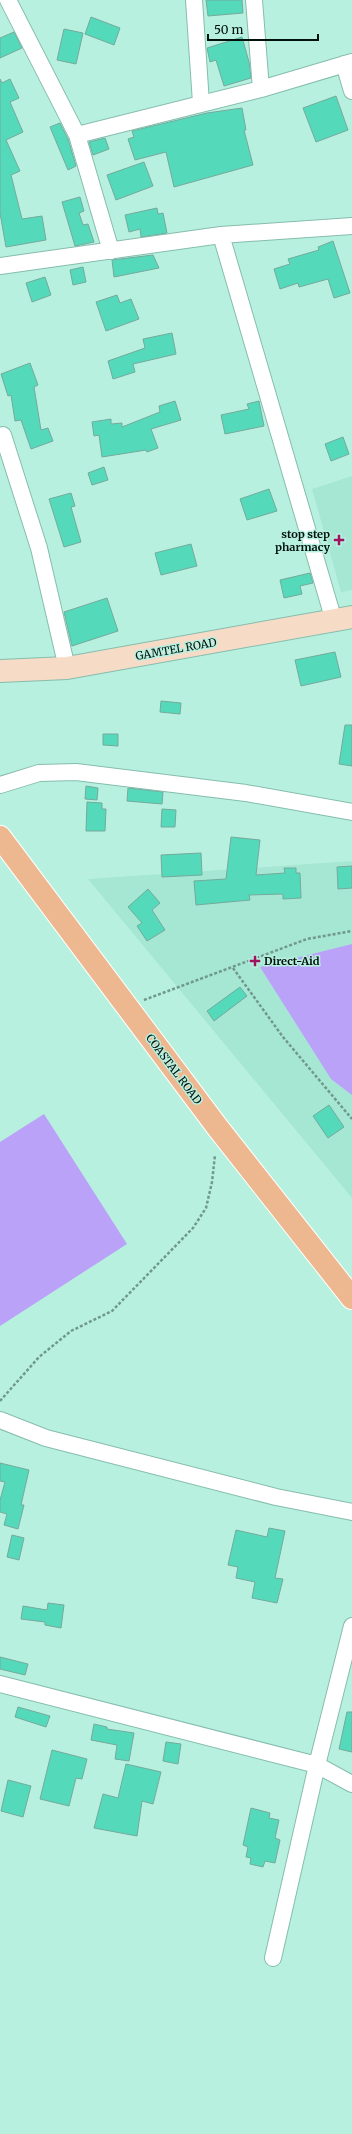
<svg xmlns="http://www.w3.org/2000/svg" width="352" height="2134" viewBox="0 0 352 2134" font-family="Merriweather,serif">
<rect width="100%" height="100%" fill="#b8f0e0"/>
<path fill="#a6e7d4" d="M352 476V590L341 592 312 489Z
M352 861V1198L88 879Z"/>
<path fill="#b9a2f8" d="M352 944V1095L331 1079 260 967Z
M44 1114 127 1244 0 1326V1142Z"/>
<path fill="#55d9bb" stroke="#74aa9b" d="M206 0H242L243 13 208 16Z
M91 17 120 28 114 45 85 34Z
M64 29 83 33 76 64 57 60Z
M14 32 22 48 0 58V38Z
M242 37 249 62 251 78 224 86 216 60 210 62 207 48Z
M0 79 2 83 10 79 19 98 10 102 23 132 6 140 20 171 11 175 22 219 42 216 46 240 6 247 0 213Z
M336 96 348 130 316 142 303 108Z
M242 108 246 130H244L253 165 174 187 166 152 135 160 128 139 134 137 132 131 207 113Z
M60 123 68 139 76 166 68 170 50 127Z
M105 138 109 149 93 155 89 142Z
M144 162 153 186 116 200 107 175Z
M80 197 84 211 79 213 83 225 88 224 94 242 75 246 62 202Z
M157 208 158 214 163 213 167 233 141 237 140 229 129 232 125 215Z
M333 241 350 293 334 298 328 279 299 287 298 283 280 289 274 269 290 264 288 259 319 250 318 247Z
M153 255 159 268 114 277 112 260Z
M83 267 86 282 73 285 70 270Z
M45 277 51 295 32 302 26 283Z
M117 295 120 303 131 299 139 319 106 331 96 302Z
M172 333 176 354 133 364 135 372 113 379 108 361 145 348 143 339Z
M30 363 38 385 34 387 41 430 48 428 53 441 31 449 21 420 15 421 11 395 8 396 1 374Z
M175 401 181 420 151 429 158 448 147 452 146 450 102 457 99 435 94 436 92 422 111 419V424L122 423V427L160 412 159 406Z
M259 401 264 426 225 434 221 415 249 409 247 404Z
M343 437 349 454 331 461 325 444Z
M104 467 108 480 92 485 88 473Z
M269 489 277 511 247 520 240 499Z
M71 493 75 506 71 507 81 542 64 547 49 499Z
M191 544 197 566 161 575 155 553Z
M310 573 313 583 300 586 302 594 284 598 280 580Z
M107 598 118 631 72 646 64 612Z
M335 652 341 677 301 686 295 660Z
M161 701 181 703 180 714 160 712Z
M345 725H352V766L339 764Z
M103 734H118V746L103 745Z
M86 786 98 788 97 800 85 799Z
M128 788 163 792 162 804 127 801Z
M87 802 102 803V809H106L105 831H86Z
M162 809 176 810 175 827H161Z
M231 837 260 840 256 875 285 873 284 868H296V873H300L301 898 283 899V894L249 895 250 900 196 905 194 881 226 879Z
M201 853 202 875 162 877 161 855Z
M352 866V888L338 889 337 867Z
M148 889 160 903 152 910 165 930 147 941 137 926 142 923 128 907Z
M240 987 247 996 214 1021 207 1011Z
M329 1105 344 1127 328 1138 313 1116Z
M0 1463 29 1470 21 1505H24L18 1529 4 1525 7 1514 0 1512V1500L5 1482 0 1481Z
M269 1528 285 1531 275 1578 283 1579 277 1603 252 1598 255 1582 236 1578 238 1567 228 1565 236 1530 267 1537Z
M12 1535 24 1538 19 1560 7 1557Z
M48 1603 64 1605 61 1628 45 1625V1622L21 1619 23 1606 47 1610Z
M0 1657 28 1664 25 1675 0 1669Z
M18 1707 50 1716 46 1727 15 1717Z
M347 1712H352V1752L339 1749Z
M94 1724 107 1727V1729L134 1733 129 1761 115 1759 117 1745 91 1740Z
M166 1742 181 1744 178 1764 163 1761Z
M52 1750 87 1759 82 1779 76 1778 69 1806 40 1799Z
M126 1764 161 1772 153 1804 142 1801 137 1836 94 1828 103 1794 118 1798Z
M8 1780 31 1786 23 1817 1 1811Z
M251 1808 270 1813 269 1818 279 1820 275 1838 280 1840 275 1863 265 1861 263 1867 250 1864 251 1858 246 1857 248 1847 243 1845Z"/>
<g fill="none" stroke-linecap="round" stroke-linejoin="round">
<defs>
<path id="street" d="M8 0 77 135 111 251
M194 0 201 103
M254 0 261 89
M344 64 352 91
M77 135 261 89 352 62
M221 235 334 621
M0 266 221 235 352 226
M3 435 39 548 67 668
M0 785 39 773 76 772 246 793 352 812
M0 1420 46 1438 276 1497 352 1512
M0 1684 317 1765 352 1784
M273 1958 317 1765 352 1626"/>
<path id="secondary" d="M0 671 67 668 352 617"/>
<path id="primary" d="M0 837 218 1128 352 1298"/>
</defs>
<use href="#street" stroke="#86bdad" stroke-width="18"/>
<use href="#secondary" stroke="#86bdad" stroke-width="24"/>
<use href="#primary" stroke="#fff" stroke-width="24"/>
<path stroke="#70988d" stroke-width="2.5" stroke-dasharray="3 2" stroke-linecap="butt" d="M233 968 283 1037 352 1119
M144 1000 307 939 352 931
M0 1401 39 1357 71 1331 112 1311 193 1228 206 1208 212 1182 215 1155"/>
<use href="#street" stroke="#fff" stroke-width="16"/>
<use href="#secondary" stroke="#f6dbc7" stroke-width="22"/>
<use href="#primary" stroke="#edb88f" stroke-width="22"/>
</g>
<g fill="#9f135e" stroke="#b8f0e0" stroke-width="1.5">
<path d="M337 534h4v4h4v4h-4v4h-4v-4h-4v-4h4z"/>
<path d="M253 955h4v4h4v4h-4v4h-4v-4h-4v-4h4z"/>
</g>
<g text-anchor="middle" stroke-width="3" stroke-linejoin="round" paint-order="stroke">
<g font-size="11" font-weight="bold" fill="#00100b" stroke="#b8f0e0" text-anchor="end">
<text x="330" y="538">stop step<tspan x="330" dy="13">pharmacy</tspan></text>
<text x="264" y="965" text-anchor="start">Direct-Aid</text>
</g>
<g font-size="11" fill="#00100b" stroke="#b8f0e0">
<text transform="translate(176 649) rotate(-10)" y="4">GAMTEL ROAD</text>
<text transform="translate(174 1069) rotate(53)" y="4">COASTAL ROAD</text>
</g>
</g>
<path d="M208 34v6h110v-6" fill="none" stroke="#00100b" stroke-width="2"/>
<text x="214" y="34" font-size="12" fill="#00100b" stroke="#b8f0e0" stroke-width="3" paint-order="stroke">50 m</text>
</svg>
